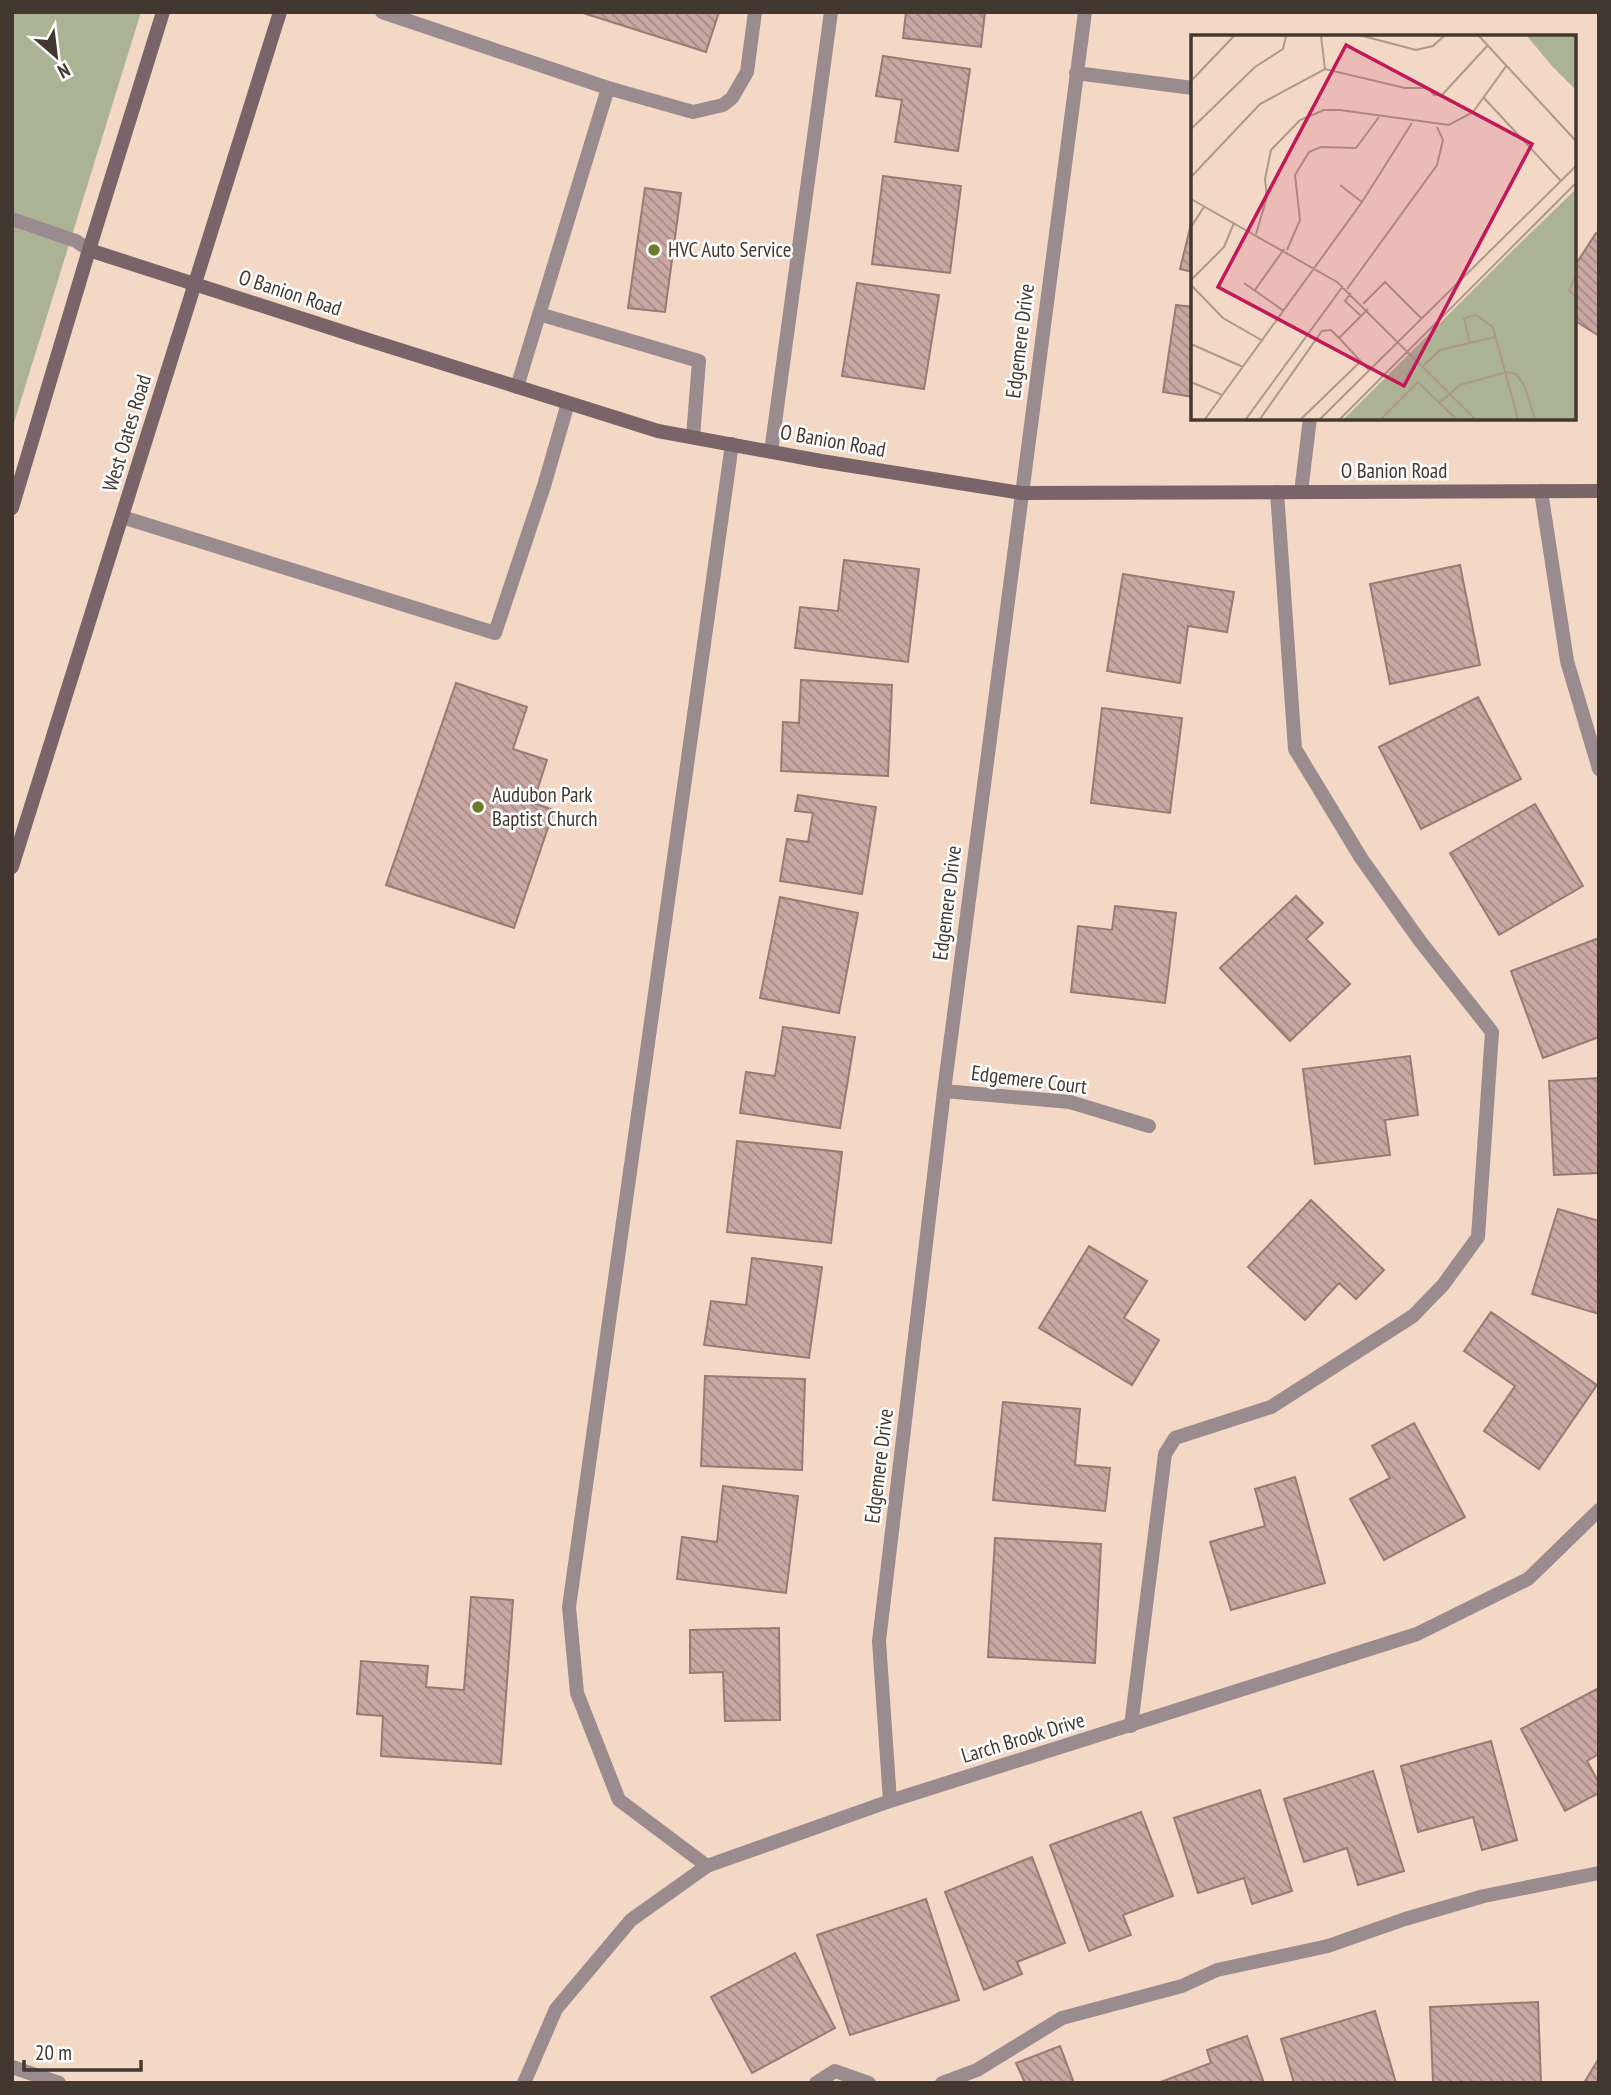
<svg xmlns="http://www.w3.org/2000/svg" width="1611" height="2095" viewBox="0 0 1611 2095" font-family="'PT Sans Narrow',sans-serif">
<defs>
<pattern id="building-back-hatch" width="6" height="6" patternUnits="userSpaceOnUse" patternTransform="scale(1.75)"><rect width="6" height="6" fill="#c9a7a3"/><path d="M-1 5l2 2M0 0l6 6M5-1l2 2" fill="none" stroke="#a58985"/></pattern>
</defs>
<rect width="100%" height="100%" fill="#f3d9c5"/>
<path fill="#acb294" d="M12 12H141L12 429Z"/>
<path fill="url(#building-back-hatch)" stroke="#997a75" stroke-width="2" d="M580 12H719L706 52Z
M906 12H985L981 47 903 38Z
M883 56 970 69 958 151 895 142 902 100 876 96Z
M883 176 961 186 950 273 872 264Z
M645 188 681 193 665 312 628 308Z
M1193 216V272L1180 269Z
M1596 233 1599 235V336L1574 320V267Z
M857 283 939 295 924 389 842 376Z
M1176 305 1193 307V397L1163 392Z
M844 560 919 569 908 662 795 648 800 607 838 611Z
M1460 565 1480 665 1390 684 1370 584Z
M1123 574 1234 592 1227 632 1188 626 1180 683 1107 671Z
M801 680 892 685 888 776 781 771 783 722 799 723Z
M456 683 527 707 513 749 547 760 533 803 554 810 514 928 386 885Z
M1478 697 1521 779 1421 829 1379 747Z
M1102 708 1182 718 1170 813 1091 803Z
M798 795 876 807 862 894 780 881 787 839 808 842 813 813 795 811Z
M1535 804 1583 886 1499 935 1450 853Z
M1296 896 1323 923 1306 939 1350 984 1290 1041 1220 968Z
M780 897 858 913 839 1013 760 998Z
M1115 906 1176 913 1165 1003 1071 992 1078 926 1112 930Z
M1599 938V1037L1543 1058 1511 971Z
M783 1027 855 1037 840 1128 740 1113 746 1072 775 1076Z
M1410 1056 1418 1115 1385 1120 1390 1155 1315 1164 1303 1069Z
M1599 1078V1173L1554 1175 1549 1081Z
M737 1141 842 1152 831 1243 727 1232Z
M1311 1200 1384 1270 1356 1299 1339 1283 1305 1320 1248 1267Z
M1558 1209 1599 1221V1314L1532 1294Z
M1089 1246 1147 1281 1124 1318 1159 1340 1132 1385 1039 1328Z
M752 1258 822 1267 809 1358 704 1345 711 1301 746 1305Z
M1491 1312 1597 1385 1539 1469 1484 1431 1515 1386 1464 1351Z
M705 1376 805 1379 802 1470 701 1466Z
M1003 1402 1080 1409 1075 1465 1110 1468 1105 1511 993 1500Z
M1414 1423 1465 1517 1384 1560 1350 1499 1390 1478 1372 1446Z
M1295 1477 1325 1583 1231 1610 1210 1542 1265 1526 1255 1489Z
M723 1486 798 1496 786 1593 677 1579 682 1537 717 1542Z
M995 1538 1101 1544 1095 1663 988 1657Z
M471 1597 513 1600 501 1764 381 1756 383 1716 357 1714 361 1661 428 1666 426 1687 464 1690Z
M779 1628 780 1720 725 1721 723 1672 690 1673V1630Z
M1599 1688V1754L1587 1761 1599 1783V1793L1565 1811 1521 1729Z
M1491 1741 1517 1840 1482 1850 1473 1817 1418 1832 1401 1766Z
M1373 1771 1404 1871 1358 1885 1347 1848 1304 1862 1284 1799Z
M1260 1790 1292 1891 1252 1904 1244 1878 1198 1893 1174 1818Z
M1141 1812 1173 1896 1123 1915 1131 1935 1089 1951 1050 1845Z
M1032 1857 1065 1943 1017 1962 1022 1974 984 1990 945 1892Z
M926 1899 959 2000 850 2035 817 1935Z
M795 1953 835 2028 752 2073 711 1997Z
M1538 2002 1541 2083H1433L1430 2007Z
M1375 2011 1396 2083H1294L1281 2039Z
M1247 2036 1264 2083H1158L1211 2063 1207 2050Z
M1060 2046 1074 2083H1025L1016 2063Z
M1599 2058V2083H1584Z"/>
<g fill="none" stroke-linecap="round" stroke-linejoin="round">
<path stroke="#9a8b8f" stroke-width="14" d="M382 12 608 88 517 387
M608 88 693 112 723 105 732 98 747 72 755 12
M12 219 76 241 89 250
M539 314 699 361 693 437
M771 452 831 12
M1301 492 1310 418
M122 517 495 633 544 486 568 403
M1131 1726 1165 1454 1175 1438 1271 1407 1413 1316 1443 1285 1478 1237 1492 1032 1420 941 1361 858 1295 749 1277 492
M707 1866 619 1800 577 1693 569 1607 732 444
M12 2067 59 2083
M816 2083 835 2071 869 2083
M942 2083 977 2070 1062 2018 1182 1986 1217 1970 1328 1946 1405 1919 1484 1896 1599 1873"/>
<path stroke="#9a8b8f" stroke-width="14" d="M1076 73 1193 88
M1541 491 1567 661 1599 769
M944 1091 1070 1102 1149 1126
M890 1801 879 1641 944 1091 1085 12
M524 2083 556 2009 631 1920 707 1866 890 1801 1417 1634 1528 1579 1599 1510"/>
<path stroke="#786469" stroke-width="14" d="M89 250 362 338 658 431 821 461 1021 493 1599 491
M12 508 89 250 163 12
M12 867 280 12"/>
</g>
<g fill="#6e7c2a" stroke="#fff" stroke-width="2.5">
<circle cx="654" cy="250" r="7"/>
<circle cx="478" cy="807" r="7"/>
</g>
<g text-anchor="middle" stroke-width="5" stroke-linejoin="round" paint-order="stroke">
<g font-size="21" fill="#423830" stroke="#fff" text-anchor="start">
<text x="668" y="257">HVC Auto Service</text>
<text x="492" y="802">Audubon Park<tspan x="492" dy="24">Baptist Church</tspan></text>
</g>
<g font-size="21" fill="#423830" stroke="#fff">
<text transform="translate(290 293) rotate(18)" y="7">O Banion Road</text>
<text transform="translate(1020 341) rotate(-83)" y="7">Edgemere Drive</text>
<text transform="translate(127 433) rotate(-73)" y="7">West Oates Road</text>
<text transform="translate(833 441) rotate(10)" y="7">O Banion Road</text>
<text x="1394" y="478">O Banion Road</text>
<text transform="translate(947 903) rotate(-83)" y="7">Edgemere Drive</text>
<text transform="translate(1029 1080) rotate(7)" y="7">Edgemere Court</text>
<text transform="translate(879 1466) rotate(-83)" y="7">Edgemere Drive</text>
<text transform="translate(1023 1738) rotate(-17)" y="7">Larch Brook Drive</text>
</g>
</g>
<g transform="translate(1191 35)">
<rect width="385" height="385" fill="#f3d9c5"/>
<path d="M336 1H385V55L361 31ZM385 154V384H153L322 215Z" fill="#acb294"/>
<path fill="none" stroke="#ac9989" stroke-width="2" d="M130 1 134 34M172 1 225 15 242 11 253 1M288 1 385 106M0 46 43 1M293 63 370 146M0 94 64 32 92 14 95 1M0 142 69 69 134 34 214 53H237L243 60H251L297 10M149 150 171 167M0 164 146 247 284 384M0 192 13 172M65 199 76 162 74 144 80 115 109 85 133 75H149L258 90 282 77 316 30M96 215 109 185 104 140 118 117 130 112 165 113 188 82M385 241 378 255 385 262M0 245 33 212 43 188M53 248 93 276M0 250 32 283 72 306M156 254 246 130 252 105 246 92M64 255 93 214M160 258 154 266 170 281M172 269 194 247 230 283M177 274 148 303 178 335M279 308 273 283 285 280 302 292 327 384M0 309 52 332M232 331 249 315 304 302M0 347 31 360M248 368 269 350 316 337 325 339 333 350 344 384M14 384 171 167 221 88M55 384 152 251M69 384 131 296 140 295 148 303M110 384 170 326M129 384 385 131M149 384 385 148M190 384 227 347 265 384"/>
<path fill="#c2185b" fill-opacity="0.15" stroke="#c2185b" stroke-width="3.5" d="M155 10 341 109 213 351 27 252Z"/>
<rect width="385" height="385" fill="none" stroke="#423830" stroke-width="3.5"/>
</g>
<rect width="1611" height="2095" fill="none" stroke="#423830" stroke-width="28"/>
<g transform="translate(56 56) rotate(152)" stroke="#ffffff" stroke-width="5" paint-order="stroke">
<path d="M0-5L12 26L0 18L-12 26Z" fill="#423830"/>
<text y="-10" font-size="19" font-weight="bold" text-anchor="middle" fill="#423830">N</text>
</g>
<path d="M24 2060v10h117v-10" fill="none" stroke="#423830" stroke-width="3.5"/>
<text x="35" y="2060" font-size="21" fill="#423830" stroke="#ffffff" stroke-width="5" paint-order="stroke">20 m</text>
</svg>
